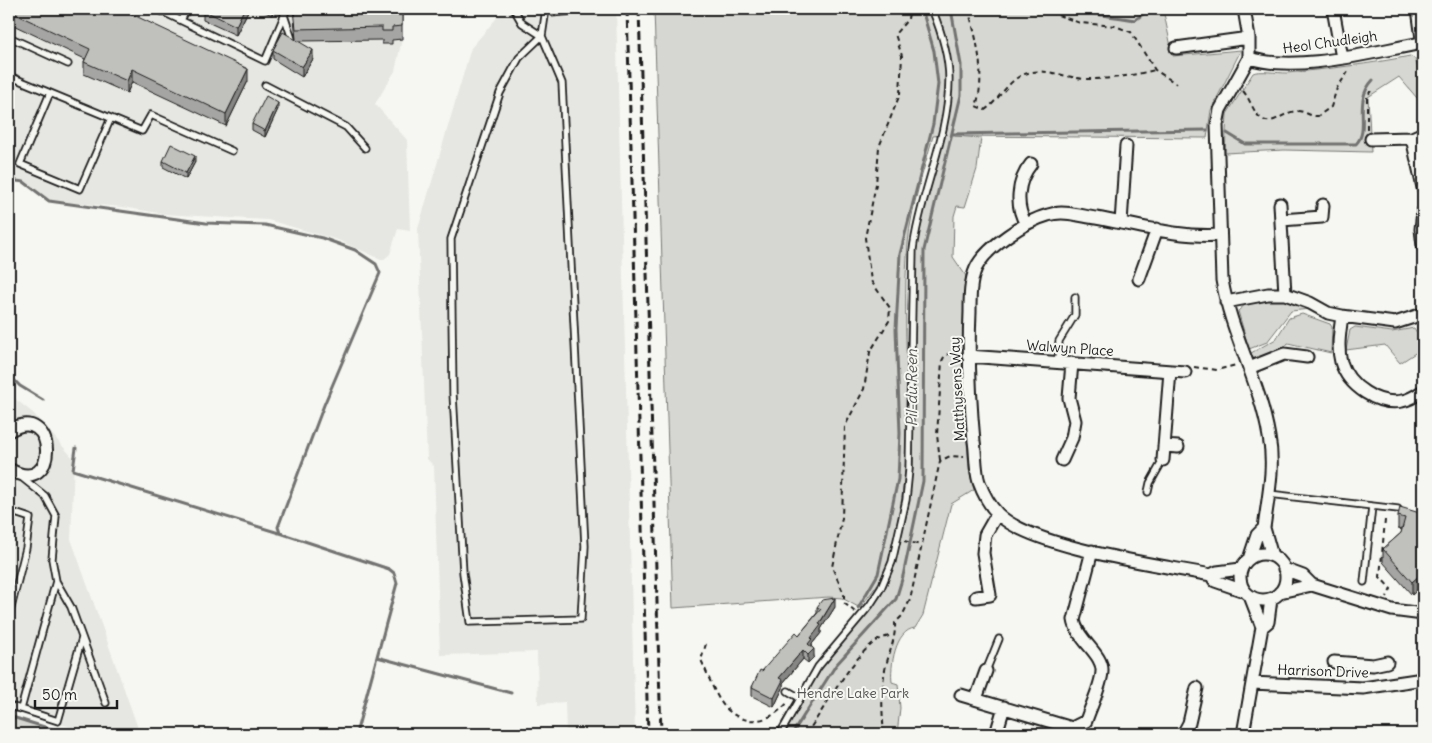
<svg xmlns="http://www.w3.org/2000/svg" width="1432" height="743" viewBox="0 0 1432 743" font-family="Delius,sans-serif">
<rect width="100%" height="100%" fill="#f6f6f2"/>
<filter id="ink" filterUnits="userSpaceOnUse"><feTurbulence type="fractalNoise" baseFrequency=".02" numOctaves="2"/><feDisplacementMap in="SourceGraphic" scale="10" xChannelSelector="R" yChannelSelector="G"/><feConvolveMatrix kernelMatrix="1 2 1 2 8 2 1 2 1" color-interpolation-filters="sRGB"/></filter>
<g filter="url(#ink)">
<path fill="#e6e6e2" d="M9 9H401L402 39 395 71 375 104 407 140 410 231 398 229 390 254 383 260 338 240 268 220 164 214 122 207 51 201 28 183 9 177Z
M501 9H616L635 734H566L565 702 538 704 537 652 440 655 434 466 427 459 418 229 471 48 501 13Z
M9 394 33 413 74 459 71 539 140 734H97L9 710Z"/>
<path fill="#d6d6d2" stroke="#797977" d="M654 9H1163L1173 56 1241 50 1211 110 1207 138 955 136 981 138 977 169 965 207 957 206 954 216 953 257 966 276 962 372 969 469 974 490 951 504 923 615 915 628C895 630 890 667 892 682L898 684 900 708 897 734H775L793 703 798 707 831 654 881 596 896 558 913 469 914 265 917 232 942 135 933 136C924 170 911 207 908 243 900 333 916 425 899 515 896 534 892 555 884 573 878 585 868 597 860 608L842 598 829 597 673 608Z
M1410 56 1415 59 1423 85V105L1399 77 1368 97 1371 152 1284 150 1225 153 1227 114 1253 73C1259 70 1278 73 1287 73 1328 69 1370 64 1410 56Z
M1263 299 1292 301 1310 309 1291 311 1267 342 1249 349 1238 311 1248 302Z
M1302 314 1330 324 1332 327 1331 353 1288 343 1281 352 1255 362 1251 353 1276 339 1289 318Z
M1355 327 1392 332 1414 328 1423 342V348L1400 363 1385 345 1346 350 1350 330Z
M9 716 67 734H17L9 732Z"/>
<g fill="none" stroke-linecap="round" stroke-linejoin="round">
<path stroke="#727271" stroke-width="3" d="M1075 9C1083 14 1122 17 1135 20L1143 14 1142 9
M1227 133 1245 144H1356C1371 129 1352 102 1373 80
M952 134 1207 130
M9 180 24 182 49 201 206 223 265 225 322 238 355 250 376 264 380 273 324 405 278 527 280 533 389 569 394 573 397 583 356 734
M9 375 20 386 43 400
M76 448 73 470 279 533
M858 608 878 574 898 479 900 433 896 329 900 254 933 124 938 84 934 51 922 9
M377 657 511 693
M9 716 67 734
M9 732 17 734
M530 732V734
M792 734 836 665 896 599 903 576 923 481 924 250 961 95V65L951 9"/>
<defs>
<path id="service" d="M157 9 265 61 287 9
M514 9 522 23 542 36 546 9
M284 15 292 39
M181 20 187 9
M542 36 562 83 585 546 581 619 470 622 463 573 453 394 451 239 500 93 519 58Z
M9 37 68 64
M9 76 142 131 151 115 232 151
M265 85 346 127 365 148
M50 93 20 164 80 189 111 118
M1058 362 1059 341 1075 315V297
M1148 492 1150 483 1163 460
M1269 494 1398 509
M9 511 30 518 26 548 9 616
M56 581 71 607 106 703
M1364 582 1372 506
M986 671 999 639
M788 691 800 698
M9 706 21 709 56 581 52 559 56 516 45 496 20 476
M21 709 58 721 82 638
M780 734 818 667 870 605 881 588 892 562 906 500 909 470 913 250C920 193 949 137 949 79 949 55 941 31 932 9"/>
<path id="minor" d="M1244 9 1249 38V58L1220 110 1217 125 1222 280C1231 334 1260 382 1269 437 1275 467 1268 497 1264 528L1257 535 1249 559
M1333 9 1342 58
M1418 9 1423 46
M1176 48 1249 38
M1249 58C1298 73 1371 52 1422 43
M1412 138 1423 188
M1371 139 1412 138 1423 133
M1280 204 1285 294
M1423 211 1421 229 1423 246
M1281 220 1322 217 1323 205
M1121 223 1126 146
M1026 224C1015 206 1017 181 1031 164
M1220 235C1179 238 1136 225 1096 218 1081 216 1063 210 1048 215 1026 221 986 247 976 268 970 281 970 298 970 312 968 356 970 398 974 441 976 454 975 470 979 482 983 493 990 506 998 514 1032 548 1160 565 1211 575L1215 581 1244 591
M1139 279 1157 229
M1226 302 1268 294H1285L1310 303 1328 313 1342 316 1395 323 1423 314
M1342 316C1340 331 1337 347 1341 362 1348 386 1378 406 1402 401 1410 400 1417 395 1423 391
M968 356 1185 372
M1249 368 1284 354 1307 357
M9 431C57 400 61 500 9 469
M1164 446 1178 447
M1062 460 1072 438 1075 421 1069 398 1072 363
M1163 460 1170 371
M1264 528 1272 556
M1240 577a23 23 0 1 1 46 0a23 23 0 1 1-46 0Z
M1284 569 1303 576 1312 585 1392 610 1423 614
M1211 575 1217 572 1241 569
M1280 592 1312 585
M1250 596 1262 627
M976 597 990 595 983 553 985 535 997 514
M1334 662 1373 665 1387 662
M1252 683 1363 688 1423 679
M961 695 1072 728 1086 721C1090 708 1102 684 1102 671 1103 654 1077 640 1074 620L1092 551
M976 699 986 671
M996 734 1004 707
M1183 734 1189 723 1197 688
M1243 734 1262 627 1268 622 1271 599"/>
</defs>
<use href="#service" stroke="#1c1c1c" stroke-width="9"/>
<use href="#minor" stroke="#1c1c1c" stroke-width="15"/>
<path stroke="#1c1c1c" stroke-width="2" stroke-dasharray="5 4" stroke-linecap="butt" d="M968 9C977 39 986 76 976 106L985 110C998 101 1006 84 1020 76 1043 64 1067 80 1091 79 1113 79 1134 75 1155 70
M1041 9 1080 23 1115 26 1131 32 1155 70 1177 84
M942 11 962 9
M1243 91C1252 100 1256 127 1274 120 1282 117 1287 112 1296 111 1304 110 1310 117 1318 116L1331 107 1337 88 1350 69
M1367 129V96L1371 91
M1194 367 1217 370 1236 365
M940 460 937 435 942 361 945 355 958 351
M1385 520 1380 577 1391 589 1387 597
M904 541 921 545
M855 612 844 603V594L832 567 842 518 845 426 864 389 870 352 889 321 890 308 871 281 865 238 876 184 879 147 900 94 902 56 895 34 908 19 909 12 908 9
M706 644 701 660C708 674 714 694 724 706 743 728 771 723 788 702
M806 734C825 708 848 664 872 644 878 639 885 637 893 635
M884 734C882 713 881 691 885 670 888 655 896 639 895 623L902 616 910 600 940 461 950 456 964 457"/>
<use href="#service" stroke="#f6f6f2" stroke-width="5.5"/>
<use href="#minor" stroke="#f6f6f2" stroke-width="11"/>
<path stroke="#1c1c1c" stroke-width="3" stroke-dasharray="8 4" stroke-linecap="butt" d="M627 9 648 734
M639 9 661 734"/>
</g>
<path fill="#a5a5a3" stroke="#1c1c1c" d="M9 9H128V13L248 81 226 126 132 82 127 93 84 74V62L85 59 9 23Z
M203 9H249L236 35 203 20Z
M258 9H275L272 15Z
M293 9H402V39L392 40V44H382V40L299 41 313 59 302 77 273 59V50L296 39Z
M551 9H574V15L552 17Z
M278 109 265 137 252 130V124Z
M163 161 195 162 186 179 163 167Z
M1423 514 1412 595 1383 562V549L1401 533 1402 530 1398 529V516Z
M817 607H835L821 629V633L812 644 814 657 808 663 803 659 783 683V688L774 707 752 696V687L762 671 799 635 817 613Z"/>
<path fill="#868684" stroke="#1c1c1c" d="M124 9H128V13L123 10Z
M244 9H249L236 35V26Z
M272 9H275L272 15Z
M313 50V59L302 77V67Z
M132 69V82L127 93V81Z
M248 69V81L226 126V114Z
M278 103V109L265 137V131Z
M195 156V162L186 179V173Z
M1423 572V585L1412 595V582Z
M835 598V607L821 629V633L812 644V648L808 644 811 638Z
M814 649V657L808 663V655Z
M803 650V659L783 683V688L774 707V698L779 678Z"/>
<path fill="#c0c0bd" stroke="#1c1c1c" d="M9 9H124L123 10 248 69 226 114 132 69 127 81 84 62 90 49 9 11Z
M203 9H244L236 26 203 10Z
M294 9H402V26L392 27V31H382V27L296 29Z
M552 9H572L552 11Z
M283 32 313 50 302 67 273 50Z
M266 96 278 103 265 131 252 124Z
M171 144 195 156 186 173 163 161Z
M1400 507 1423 514V572L1412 582 1383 549 1401 533 1405 518 1398 516Z
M835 598 819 624 821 625 811 638 812 639 808 644 814 649 808 655 803 650 779 678 783 680 774 698 752 687 760 670 762 671 796 632 799 635 821 609 817 607 822 600Z"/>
</g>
<g text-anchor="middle" stroke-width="4" stroke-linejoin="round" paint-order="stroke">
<g font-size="14" fill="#1c1c1c" stroke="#f6f6f2">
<text transform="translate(1330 42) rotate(-8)" y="5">Heol Chudleigh</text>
<text transform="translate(1070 348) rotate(4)" y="5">Walwyn Place</text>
<text transform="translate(957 389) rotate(-93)" y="5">Matthysens Way</text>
<text transform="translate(1323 671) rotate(2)" y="5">Harrison Drive</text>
</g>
<g font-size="14" fill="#545453" stroke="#f6f6f2">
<text x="853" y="698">Hendre Lake Park</text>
</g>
<g font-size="15" font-style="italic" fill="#565654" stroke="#f6f6f2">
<text transform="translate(912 388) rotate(-90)" y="5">Pil-du Reen</text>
</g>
</g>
<rect width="1432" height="743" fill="none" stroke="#f6f6f2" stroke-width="30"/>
<rect x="15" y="15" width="1402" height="713" fill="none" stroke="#1c1c1c" stroke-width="2" filter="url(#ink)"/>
<path d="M35 700v8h82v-8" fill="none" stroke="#1c1c1c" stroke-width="2.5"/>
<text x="42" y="700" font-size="15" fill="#1c1c1c" stroke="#f6f6f2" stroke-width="4" paint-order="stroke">50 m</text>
</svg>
